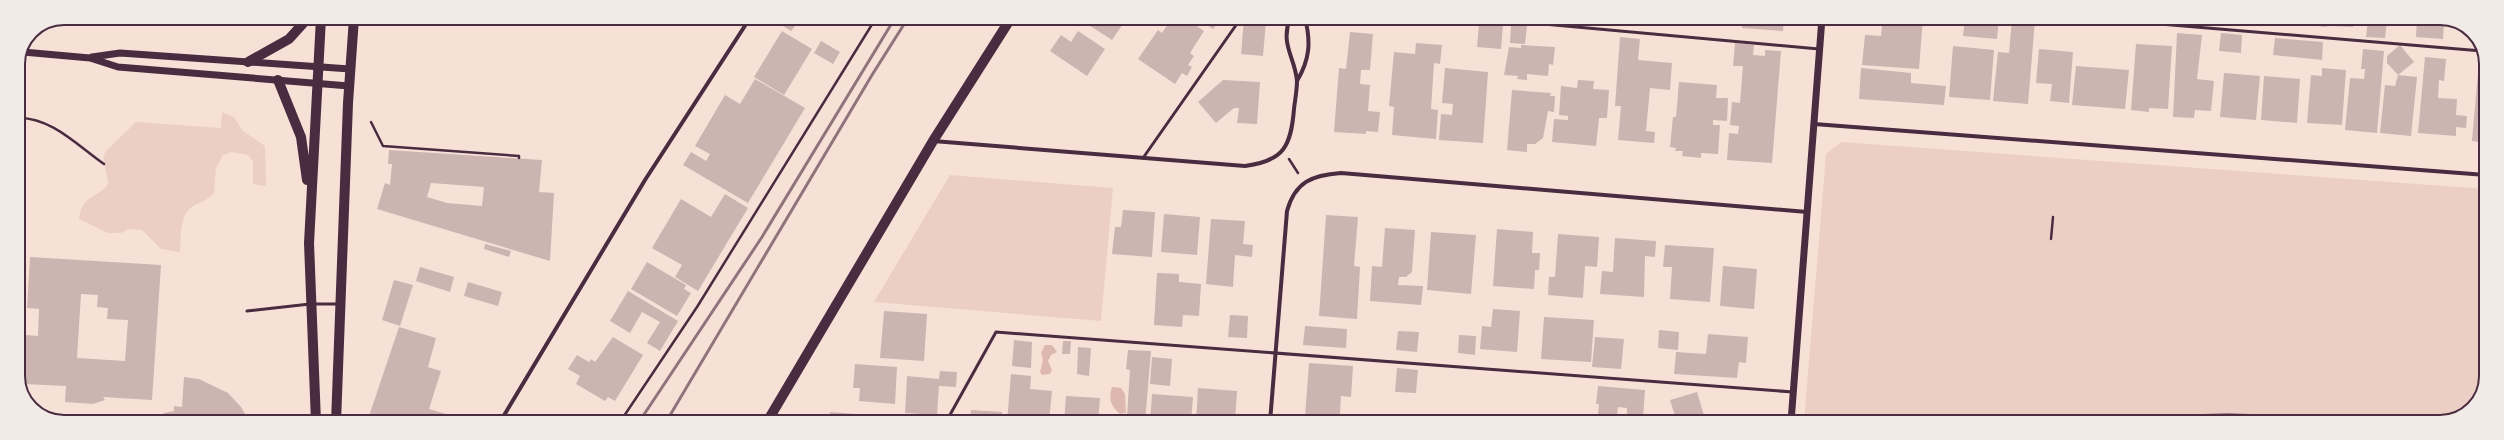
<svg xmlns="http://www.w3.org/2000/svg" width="2504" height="440" viewBox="0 0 2504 440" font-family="'Fira Sans',sans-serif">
<rect width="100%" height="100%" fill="#f7e1d7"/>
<path fill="#ebcfc5" d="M222 112 234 117 243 131 265 146 266 186 253 184V161L248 155 231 152 223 155 216 168 214 193C209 200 202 201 195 205 179 212 181 237 180 252L161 249 142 230 129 229 121 233H108L79 219C82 193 100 198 108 184 108 173 101 163 105 152L136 122 221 128Z
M1841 142 2486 189V382L2470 411 2440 422H1804L1826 154Z
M950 175 1113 188 1101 321 874 302Z"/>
<path fill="#dcb8b0" d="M1045 345H1052L1057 352 1051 355 1048 361 1052 370 1050 374 1042 375 1040 372 1043 360 1041 353Z
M1112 387 1121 388 1125 394 1126 413 1120 414C1111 406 1108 400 1112 387Z"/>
<path fill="#ccb4b1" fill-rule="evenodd" d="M1086 18H1127L1112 40 1084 22Z
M1172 18H1185L1204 31 1190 53 1194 56 1188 65 1192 67 1187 76 1182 73 1175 84 1138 59 1158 30 1162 33Z
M1196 18H1221L1213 29Z
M1719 18H1735V23L1718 22Z
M1743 18H1784L1783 31 1742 28Z
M1865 18H1923L1919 69 1862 65 1865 35 1881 36 1882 25 1865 23Z
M1965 18H1999L1997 39 1963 36Z
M2306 18H2327V27L2306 25Z
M2331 18H2354L2353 27 2331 26Z
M784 19 795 26 791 31 780 24Z
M1244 19 1266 21 1263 56 1241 54Z
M2012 19 2035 20 2028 104 1993 101 1998 52 2009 53Z
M2417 19 2444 21 2443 39 2416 37Z
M2368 20 2387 21 2385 38 2366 37Z
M1479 24 1503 26 1501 49 1477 47Z
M1511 25 1527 26 1525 44 1510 43Z
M782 31 812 49 784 95 754 77Z
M1078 31 1105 49 1087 76 1050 51 1061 35 1071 42Z
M1350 32 1373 34 1370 70H1361L1360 84 1370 85 1368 111 1380 112 1378 132 1366 131V134L1334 132 1339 68 1346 69Z
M2177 33 2202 35 2197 79 2214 81 2211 111 2195 110 2194 118 2173 117Z
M2221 33 2242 35 2241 53 2219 51Z
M1620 37 1640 39 1638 60 1672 63 1670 90 1650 88 1646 131 1655 132 1654 143 1618 140 1621 106H1615Z
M2275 38 2323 42 2322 60 2273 55Z
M821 41 840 52 833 64 814 53Z
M1416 43 1442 45 1440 64 1434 63 1431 109 1438 110 1436 139 1392 135 1394 107 1389 106 1394 52 1415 54Z
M1735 43 1754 45 1753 55 1765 56V50L1781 51 1772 163 1727 160 1729 133 1738 134 1739 126 1730 125 1732 102 1740 103 1743 66H1733Z
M2136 44 2172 46 2168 109 2149 108V112L2131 110Z
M1521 45 1555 47 1553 65 1549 64 1548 76 1527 74V80L1517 79 1518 76 1504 75 1509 47 1521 48Z
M2400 45 2414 62 2398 75 2417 77 2411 136 2380 133 2385 85 2395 86 2398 75 2387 63V56Z
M1953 46 1994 50 1990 100 1949 97Z
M2039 49 2073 52 2069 103 2050 101 2052 84 2036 83Z
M2363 49 2384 51 2377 133 2345 130 2350 78 2364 79 2365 69H2361Z
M2425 57 2446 59 2444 81 2439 80 2438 98 2457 99 2456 115 2467 116 2466 128 2456 127V136L2418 133Z
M2479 61 2486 62V143L2472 141Z
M2076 66 2129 70 2125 109 2072 105Z
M1445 68 1488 72 1483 143 1439 140 1441 114 1452 115 1453 104 1442 103Z
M1861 68 1911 73V83L1946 86 1944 105 1859 99Z
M2322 68 2346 70 2342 125 2307 123 2311 75 2322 76Z
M2224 73 2260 76 2256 120 2220 117Z
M2264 76 2300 79 2297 123 2261 120Z
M755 79 805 108 748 203 683 165 691 152 706 161 710 154 695 146 725 95 740 104Z
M1223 80 1260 82 1257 124 1237 123 1239 108H1234L1216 123 1198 102Z
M1578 80 1594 81 1593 89 1609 90 1607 118H1599L1596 146 1552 142 1554 119 1568 120V116L1559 115 1561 86 1577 88Z
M1679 82 1717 85 1716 98H1728L1727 121 1713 120V125H1720L1718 154 1701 153V158L1682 156 1683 151H1675L1676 148 1670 147 1673 117H1676Z
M1512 90 1551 93 1550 96H1555L1554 112 1548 111 1543 138 1535 144H1527V152L1507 150Z
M389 150 542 160 539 192 554 193 550 261 377 209 385 183 390 185 392 164H388ZM431 183 484 187 482 206 447 203 427 197Z
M725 194 748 208 698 291 675 277 682 265 652 248 681 199 711 217Z
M1123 210 1155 212 1152 257 1112 254 1115 227H1121Z
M1164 214 1200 217 1197 255 1161 252Z
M1326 215 1358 217 1354 266 1360 267 1357 319 1319 316Z
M1211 219 1245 221 1243 244 1253 245 1252 257 1235 255 1233 287 1206 284Z
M1385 228 1415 230 1412 272 1406 277H1399L1398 285 1423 286 1421 305 1370 301 1372 266 1382 267Z
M1497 229 1533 232 1532 253H1540L1539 270H1535L1534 289 1493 286Z
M1431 232 1476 235 1471 294 1427 290Z
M1558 234 1599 237 1597 267 1585 266 1583 298 1548 295 1549 277H1555Z
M1615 238 1656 241 1655 257 1645 256 1644 297 1600 294 1602 271 1613 272Z
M485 244 511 251 509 257 484 249Z
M1665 245 1714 248 1710 302 1670 299 1672 267H1663Z
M30 257 161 265 152 400 103 397 105 400 93 404 65 402 66 386 23 384 26 335 38 336 39 309 27 308ZM81 294 98 295 97 307 108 308 107 319 128 320 125 361 77 358Z
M647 262 686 285 684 289 691 293 677 316 631 289Z
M1723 266 1757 269 1754 309 1720 306Z
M420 267 454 277 450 292 416 281Z
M1157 273 1179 274V282L1201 284 1199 316 1183 315 1182 327 1154 325Z
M394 280 413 285 400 326 382 320Z
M468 282 502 292 498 306 464 296Z
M628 291 678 321 660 351 647 343 660 322 642 312 630 333 610 321Z
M1493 309 1520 311 1517 352 1480 349 1482 326 1491 327Z
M884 311 927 314 924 361 880 358Z
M1230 315 1248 316 1247 338 1228 337Z
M1544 317 1594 320 1591 362 1541 359Z
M1305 326 1347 329 1346 348 1303 345Z
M399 327 436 338 428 367 441 371 429 409 446 414 444 422H367Z
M1659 330 1679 332 1678 350 1658 348Z
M1398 331 1419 332 1417 352 1396 350Z
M1708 334 1748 337 1746 363 1739 362 1737 378 1674 374 1676 352 1706 354Z
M1459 335 1476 336 1475 355 1458 353Z
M613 337 643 355 615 401 608 397 605 401 576 384 580 376 568 369 577 355 589 362 591 359 595 362Z
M1595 337 1624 339 1621 369 1592 367Z
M1014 340 1032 342 1031 368 1012 366Z
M1063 341H1071L1070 354H1062Z
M1078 347 1091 348 1089 376 1077 374Z
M1128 350 1151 351 1145 422H1103L1104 414 1127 416 1130 370 1126 369Z
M1152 357 1172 359 1170 386 1150 384Z
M1309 363 1353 366 1351 397 1341 396 1340 414H1331L1330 419 1305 417Z
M855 364 897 367 895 404 859 401 860 388H853Z
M1397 368 1418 370 1416 393 1395 392Z
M940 371 957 372 956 387 939 386 937 415 905 413 907 376 939 379Z
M1011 374 1031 376 1030 389 1052 391 1049 422H1007Z
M184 377 199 379 228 393 241 407 250 422H140L146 415 152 421 164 413 174 411V406L182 407Z
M1598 386 1645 390 1643 418 1627 417V408L1618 407 1617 416 1598 414 1599 404H1596Z
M1198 388 1237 391 1235 422H1196Z
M1697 392 1706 422H1677L1670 400Z
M1152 394 1193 397 1191 422H1150Z
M1066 396 1100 398 1098 422H1064Z
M971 410 1002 412V422H970Z
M830 412 868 415V422H829Z
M881 414 934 418V422H881Z"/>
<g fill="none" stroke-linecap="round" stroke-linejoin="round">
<path stroke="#4a2c40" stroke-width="2.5" d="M18 118C51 117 78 146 104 164
M371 122 383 146 519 156V158
M1289 159 1298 173
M2051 239 2053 217
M2185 416V422
M620 422 697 307 876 18
M2157 422C2181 411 2295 414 2321 422"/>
<path stroke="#4a2c40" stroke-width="3" d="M1477 18 1819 49
M2088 18 2482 51
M1143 158 1241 18
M247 311 310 304H339
M946 422 996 332 1793 392"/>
<path stroke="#4a2c40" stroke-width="4" d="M1297 81C1310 59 1311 42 1305 18
M1814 124 2486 175
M933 141 1245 166C1284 161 1291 146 1294 109 1295 100 1297 90 1297 81 1295 57 1280 45 1290 18
M500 422 645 180 750 18
M1270 422 1287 211C1295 182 1312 175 1341 173L1807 212"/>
<path stroke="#4a2c40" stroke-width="7" d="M23 52 90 58 118 67 349 86
M92 57 120 53 350 69
M1791 422 1822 18"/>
<path stroke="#4a2c40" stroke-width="10" d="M248 62 289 39 308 18
M278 80 301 137 307 180
M316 422 309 243 321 18
M336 422 348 103 354 18
M767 422 933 141 1011 18"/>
<path stroke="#8f747c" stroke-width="3" d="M639 422 762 237 895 18
M666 422 872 75 908 18"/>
</g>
<path d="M0 0H2504V440H0ZM64 25H2440A39 39 0 0 1 2479 64V376A39 39 0 0 1 2440 415H64A39 39 0 0 1 25 376V64A39 39 0 0 1 64 25Z" fill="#f1eae7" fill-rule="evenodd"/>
<path fill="none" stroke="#4a2c40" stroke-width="2" d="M64 25H2440A39 39 0 0 1 2479 64V376A39 39 0 0 1 2440 415H64A39 39 0 0 1 25 376V64A39 39 0 0 1 64 25Z"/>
</svg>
